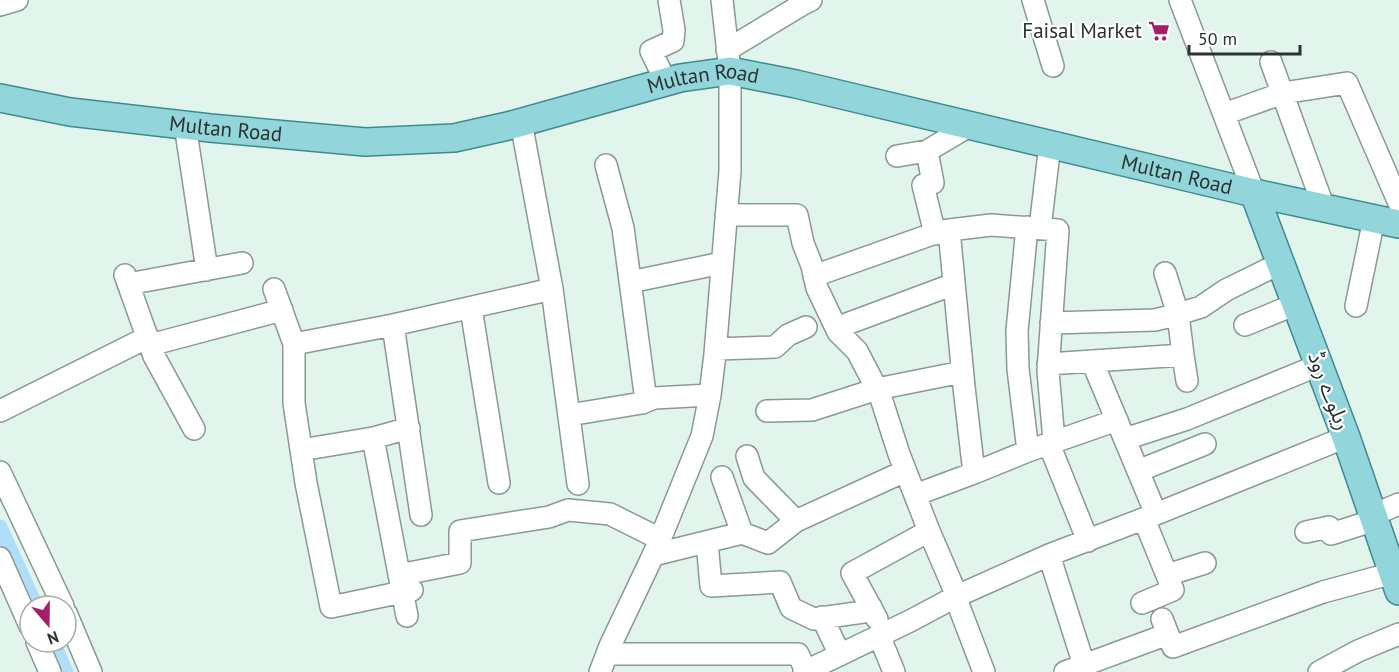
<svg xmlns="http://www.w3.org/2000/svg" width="1399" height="672" viewBox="0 0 1399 672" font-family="'PT Sans','Noto Sans Arabic',sans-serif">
<rect width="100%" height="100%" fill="#e2f5ec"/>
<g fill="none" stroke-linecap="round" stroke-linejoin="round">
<path stroke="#b0ddf9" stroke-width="15" d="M0 527 36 606
M53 642 66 672"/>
<defs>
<path id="minor" d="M1033 0 1053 66
M1180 0 1254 193
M0 5 17 0
M727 50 803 4 811 0
M1271 62 1324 208
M666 82 651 51 673 41 674 30 669 0
M1224 114 1283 93 1347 83 1399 203
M521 122 552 289 578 484
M185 125 207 270
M927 151 933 183 923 185 935 234
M897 156 927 151 971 125
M606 165 623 228 646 401
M726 215H797L803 243 812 266 817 288 838 332 857 351 880 395 899 454 929 531 957 596 958 604 984 672
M1027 227 1017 331 1018 369 1028 451
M1040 228 1050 144
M949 230 964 387 974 473
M1165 273 1178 314 1183 355 1187 381
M125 275 154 356 194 429
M814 276 941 231 991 225 1058 230 1048 371 1054 441
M630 282 722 263
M128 284 242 263
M274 289 294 344V403L306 483 331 607 412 590
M1356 306 1374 219
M471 308 499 483
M1051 323 1155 320 1175 315 1201 307 1226 290 1281 263
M393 325 421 515
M1245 325 1296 304
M836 328 954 284
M294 344 393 325 552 289
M150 345 282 310
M716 349 775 347 788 335 806 327
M1092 361 1156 514
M1048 364 1183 355
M0 411 148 337
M767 411 812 410 877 389 962 372
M569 415 642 403 654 398 710 395
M373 438 407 616
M1125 439 1187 419 1319 365
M1049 444 1088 541
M301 450 373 438 409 428
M747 456 754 478 796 521
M1138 471 1205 444
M0 472 63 606
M722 477 742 533 768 543 796 521 905 471
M915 495 974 473 1028 451 1117 420
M1373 515 1399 504
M1306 532 1329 527 1331 534 1375 520
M707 542 711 586 780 582 791 608 814 619 863 612 871 607
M653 555 742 533
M1049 555 1084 665
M0 558 30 626
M399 575 460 563V531L549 517 568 510 610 514 660 539
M1167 575 1205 563
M1142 603 1173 590 1144 519
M66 613 91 672
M822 617 840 655
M877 619 852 573 929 531
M1162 619 1173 647 1323 592 1393 573
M879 635 894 672
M37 642 50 672
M607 654H798L806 671
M600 672 610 646 657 547 702 436 710 395 715 354 730 171V71L722 0
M804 672 910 621 957 596 1049 555 1156 514 1346 437
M1065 672 1168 634
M1319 672 1358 651 1399 634"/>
<g id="major">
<path id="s1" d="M0 98 70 112 210 128 365 142 454 138 508 126 680 78 730 71 796 84 1254 193 1399 224"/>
<path d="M1254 193 1346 437 1399 591"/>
</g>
</defs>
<use href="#minor" stroke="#889a92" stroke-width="24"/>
<use href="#major" stroke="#3f8a8e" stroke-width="30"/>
<use href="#minor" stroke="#fff" stroke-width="21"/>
<use href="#major" stroke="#92d5da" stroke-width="27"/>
</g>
<defs>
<symbol id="supermarket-bare" viewBox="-9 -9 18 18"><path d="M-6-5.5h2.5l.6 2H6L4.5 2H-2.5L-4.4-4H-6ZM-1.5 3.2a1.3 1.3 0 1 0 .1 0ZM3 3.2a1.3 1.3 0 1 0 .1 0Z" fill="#a41e69" stroke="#fff" stroke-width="2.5" paint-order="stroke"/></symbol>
</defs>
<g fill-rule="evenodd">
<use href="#supermarket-bare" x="1144" y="16" width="30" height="30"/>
</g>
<g text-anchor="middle" stroke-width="4.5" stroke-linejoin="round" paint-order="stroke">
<g font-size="21" fill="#2b322f" stroke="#fff" text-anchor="end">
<text x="1142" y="38">Faisal Market</text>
</g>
<g font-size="21" fill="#2b322f" stroke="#fff">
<text dy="7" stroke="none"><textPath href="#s1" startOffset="714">Multan Road</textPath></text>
<text dy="7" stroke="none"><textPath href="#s1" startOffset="228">Multan Road</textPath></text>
<text dy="7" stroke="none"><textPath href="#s1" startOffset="1200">Multan Road</textPath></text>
<text transform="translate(1329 391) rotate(69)" y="7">ریلوے روڈ</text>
</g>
</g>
<g transform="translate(48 624) rotate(160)"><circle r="28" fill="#ffffff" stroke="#aaadac" stroke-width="1.5"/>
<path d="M0-4.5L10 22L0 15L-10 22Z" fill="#a41e69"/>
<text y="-9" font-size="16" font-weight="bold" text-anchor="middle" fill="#2b322f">N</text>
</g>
<path d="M1189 45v9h111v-9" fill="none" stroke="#2b322f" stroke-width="3"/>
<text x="1198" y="45" font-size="18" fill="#2b322f" stroke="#ffffff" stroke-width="4.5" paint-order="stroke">50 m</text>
</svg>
